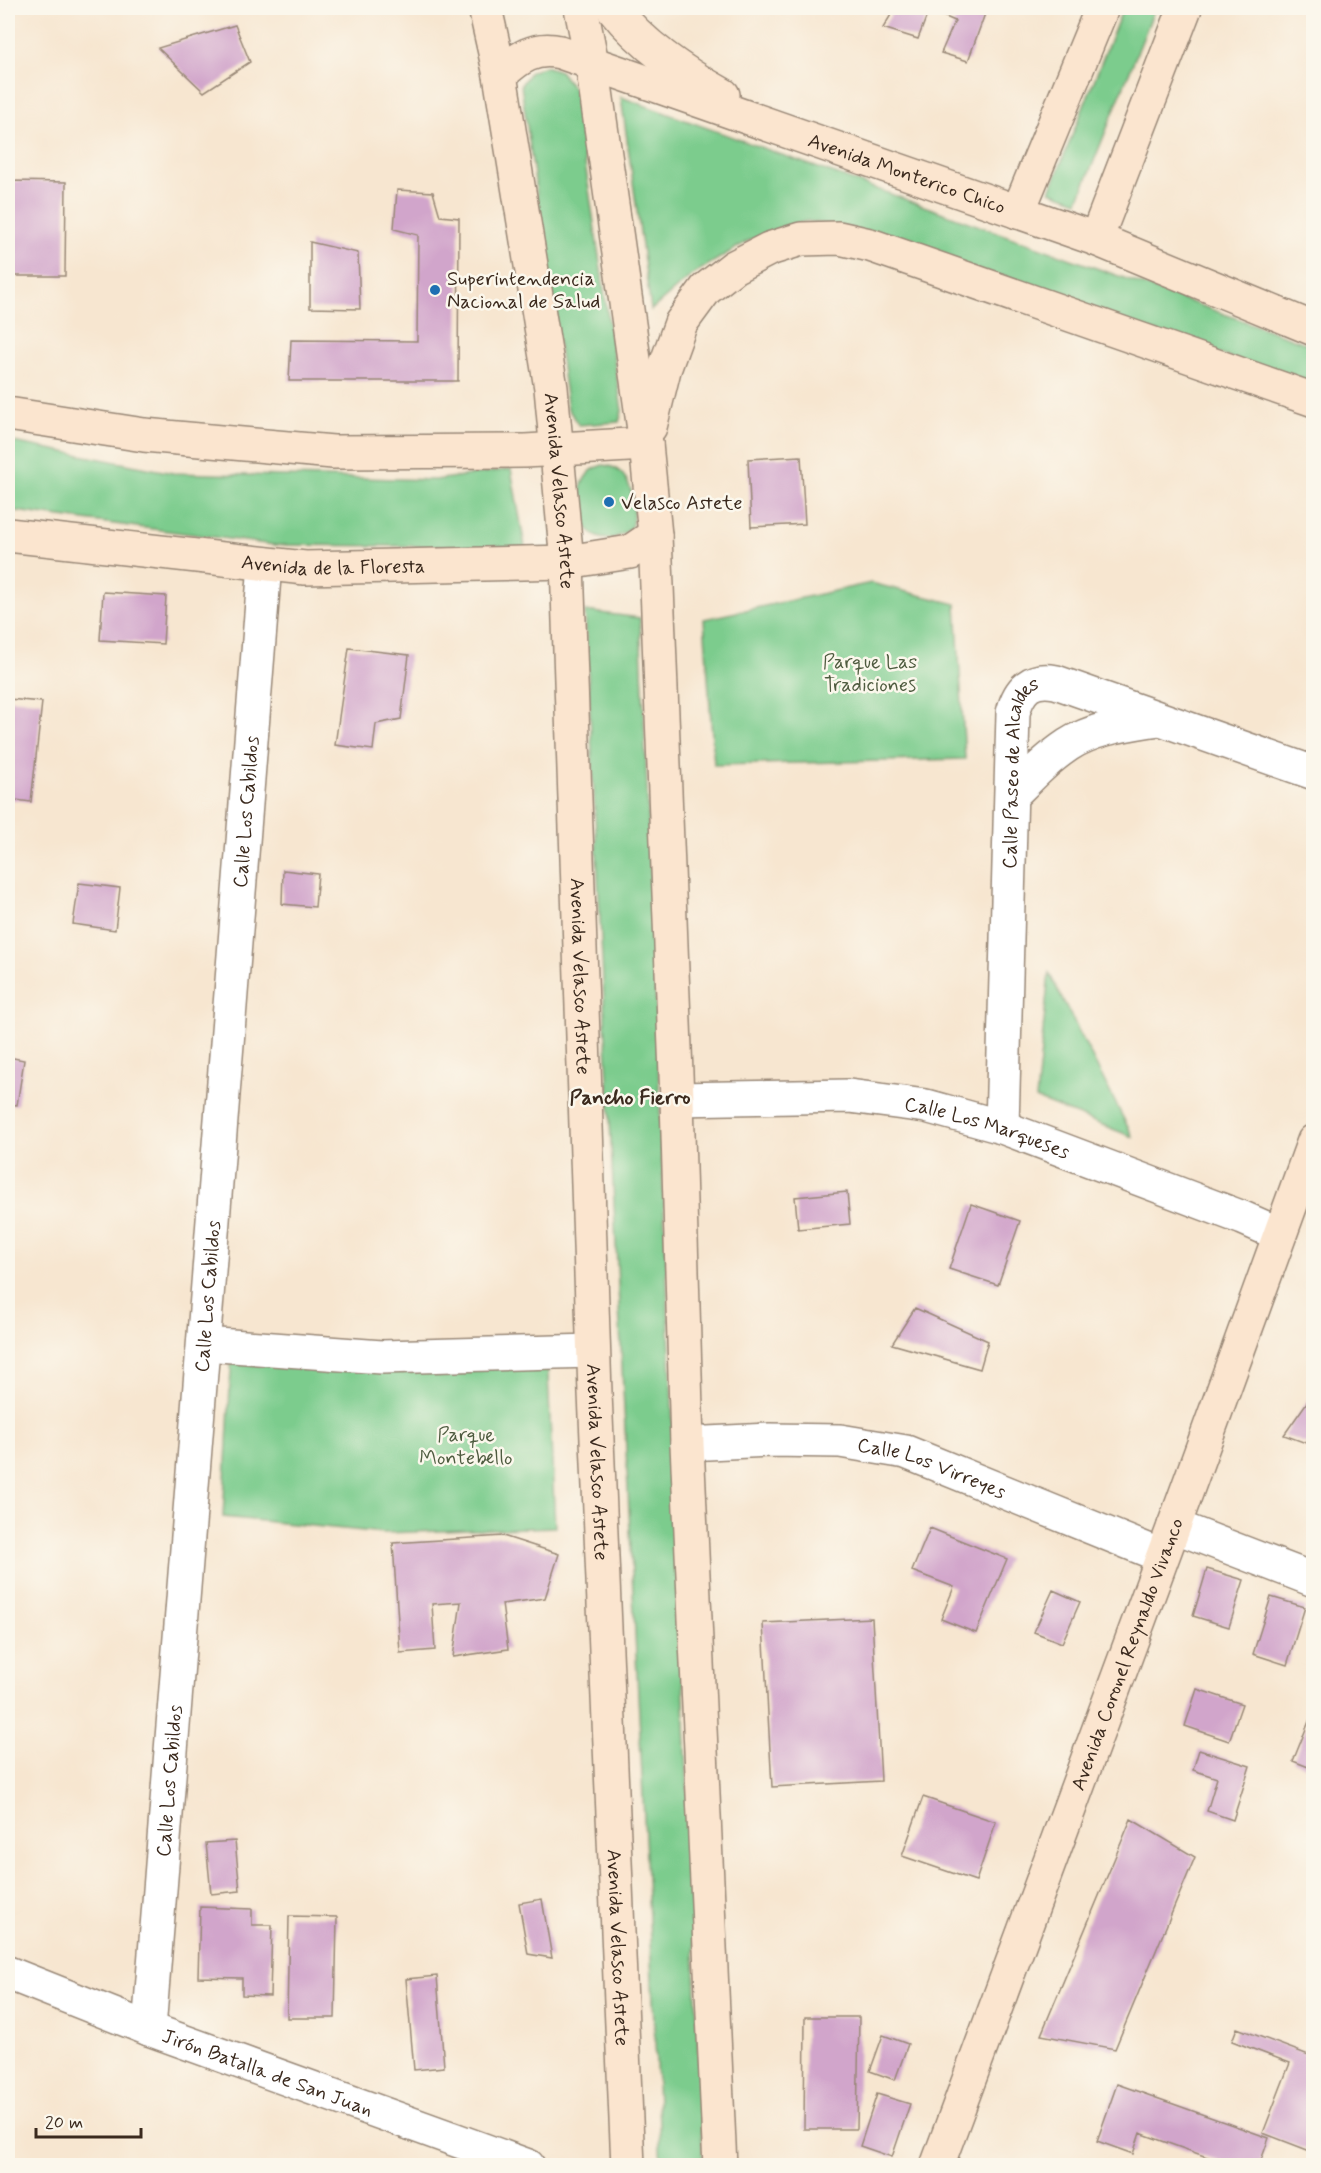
<svg xmlns="http://www.w3.org/2000/svg" width="1321" height="2173" viewBox="0 0 1321 2173" font-family="Mynerve,sans-serif">
<rect width="100%" height="100%" fill="#fbf7ec"/>
<filter id="ink" filterUnits="userSpaceOnUse"><feTurbulence type="fractalNoise" baseFrequency=".0167" numOctaves="2"/><feDisplacementMap in="SourceGraphic" scale="12" xChannelSelector="R" yChannelSelector="G"/><feConvolveMatrix kernelMatrix="1 2 1 2 8 2 1 2 1" color-interpolation-filters="sRGB"/></filter>
<filter id="wash" filterUnits="userSpaceOnUse"><feTurbulence type="fractalNoise" baseFrequency=".008" numOctaves="4" result="noise"/><feDisplacementMap in="SourceGraphic" scale="24" xChannelSelector="R" yChannelSelector="G"/><feGaussianBlur stdDeviation="1.35" result="paint"/><feColorMatrix in="noise" values="0 0 0 0 0 0 0 0 0 0 0 0 0 0 0 0 0 1.4 0 .05"/><feComposite in="paint" operator="in"/></filter>
<g filter="url(#wash)">
<rect width="100%" height="100%" fill="#f7e6d0"/>
<path fill="#7ccc8d" stroke="#5c7b56" stroke-width="1.5" d="M1123 8H1155L1078 201 1050 191Z
M545 66 560 71 574 89 622 411 619 422 579 425 568 409 521 85 530 72Z
M621 97 1313 346V386L851 228 807 221 777 229 748 241 693 274 651 310Z
M8 441 173 473 435 480 511 469 525 547 274 545 8 510Z
M603 465C632 467 638 506 631 528 580 570 559 476 603 465Z
M871 583 956 604 965 759 714 765 704 619Z
M585 611 640 618 703 2165H661Z
M1049 973 1133 1137 1036 1099Z
M232 1351 547 1354 555 1527 384 1533 223 1517Z"/>
<g id="blocks">
<path fill="#d1a5cb" d="M895 8H987L968 61 941 53 955 21 929 10 918 39 883 28Z
M235 25 250 62 204 92 158 48Z
M8 181 66 182 65 276H8Z
M397 190 433 192 440 216 459 218 458 381H289L291 340 417 341 418 235 394 229Z
M310 242 358 253 360 309 310 308Z
M801 456 805 524 751 527 748 459Z
M103 592 166 596 163 644 100 640Z
M349 648 409 655 401 719 376 724 373 750 335 745Z
M8 699 42 702 31 802 8 799Z
M283 870 318 874 315 907 282 904Z
M79 883 120 888 115 930 73 924Z
M8 1057 24 1060 17 1105 8 1104Z
M847 1192 850 1224 798 1229 795 1197Z
M971 1204 1020 1221 998 1285 949 1269Z
M915 1308 988 1341 980 1369 892 1344Z
M1312 1395 1314 1396V1446L1284 1435Z
M930 1528 1007 1559 976 1633 941 1619 954 1587 912 1571Z
M503 1536 559 1554 545 1598 502 1604 508 1649 453 1657 461 1602 432 1604 435 1650 400 1653 393 1543Z
M1207 1569 1244 1580 1229 1627 1193 1616Z
M1053 1590 1080 1602 1062 1643 1034 1632Z
M1271 1597 1305 1607 1287 1665 1253 1654Z
M872 1618 881 1781 772 1787 763 1623Z
M1197 1689 1242 1704 1229 1741 1185 1726Z
M1312 1714 1314 1715V1763L1311 1768 1293 1761Z
M1199 1750 1250 1766 1233 1820 1207 1811 1217 1778 1193 1770Z
M923 1797 996 1822 976 1881 902 1856Z
M1131 1819 1195 1857 1115 2049 1041 2035Z
M235 1841 240 1891 211 1894 206 1843Z
M542 1899 552 1958 528 1954 519 1903Z
M200 1907 252 1909V1925H272L270 1996 242 1995V1978L198 1977Z
M289 1916 337 1917 335 2018H287Z
M437 1976 444 2067 414 2070 406 1979Z
M805 2017H859L857 2129H804Z
M1237 2028 1314 2057V2143L1310 2151 1263 2133 1290 2063 1232 2041Z
M883 2035 908 2044 895 2080 870 2071Z
M1117 2084 1269 2138 1259 2166H1232L1140 2133 1133 2154 1097 2141Z
M877 2094 910 2104 892 2157 860 2146Z"/>
</g>
</g>
<g filter="url(#ink)">
<use href="#blocks" fill-opacity="0" stroke="#987" stroke-width="1.5"/>
<g fill="none" stroke-linecap="round" stroke-linejoin="round">
<defs>
<g id="street">
<path d="M1012 795C1030 777 1047 759 1068 745 1094 728 1128 724 1158 719"/>
<path id="s1" d="M677 1099 849 1096 926 1106 1002 1127 1243 1218 1279 1234"/>
<path id="s2" d="M1002 1127 1013 713C1019 689 1031 677 1056 682L1314 773"/>
<path d="M204 1344 382 1357 593 1351"/>
<path id="s3" d="M687 1444 769 1440 840 1441 906 1452 1162 1556"/>
<path d="M1174 1526 1314 1580"/>
<path id="s4" d="M8 1973 149 2029 528 2166"/>
<path id="s5" d="M149 2029 265 564"/>
</g>
<g id="secondary">
<path id="s6" d="M485 8 500 75 551 388 567 562 595 1393 628 2166"/>
<path d="M581 8 592 63 646 444 655 535 677 1099 687 1444 720 2166"/>
<path d="M613 8C642 45 682 72 723 95"/>
<path id="s7" d="M500 75C518 58 535 46 560 52L1096 239 1314 329"/>
<path d="M1018 212 1102 8"/>
<path d="M1096 239 1185 8"/>
<path d="M8 414 144 435 333 452 525 451 646 444"/>
<path d="M650 427 664 370 681 323 706 289 734 267 769 249 801 239 839 238 870 245 1314 400"/>
<path id="s8" d="M8 535 305 568 567 562 630 552 655 535"/>
<path id="s9" d="M937 2166 1174 1526 1314 1141"/>
</g>
</defs>
<use href="#street" stroke="#987" stroke-width="36"/>
<use href="#secondary" stroke="#987" stroke-width="36"/>
<use href="#street" stroke="#fff" stroke-width="33"/>
<use href="#secondary" stroke="#fbe5cf" stroke-width="33"/>
</g>
</g>
<g fill="#1f6fb2" stroke="#fbf7ec" stroke-width="2">
<circle cx="435" cy="290" r="6"/>
<circle cx="609" cy="502" r="6"/>
</g>
<g text-anchor="middle" stroke-width="5" stroke-linejoin="round" paint-order="stroke">
<g font-size="20" fill="#3b2a1e" stroke="#fbf7ec">
<text dy="7" stroke="none"><textPath href="#s7" startOffset="435">Avenida Monterico Chico</textPath></text>
<text dy="7" stroke="none"><textPath href="#s6" startOffset="489">Avenida Velasco Astete</textPath></text>
<text dy="7" stroke="none"><textPath href="#s8" startOffset="327">Avenida de la Floresta</textPath></text>
<text dy="7" stroke="none"><textPath href="#s2" startOffset="357">Calle Paseo de Alcaldes</textPath></text>
<text dy="7" stroke="none"><textPath href="#s5" startOffset="1221">Calle Los Cabildos</textPath></text>
<text dy="7" stroke="none"><textPath href="#s6" startOffset="975">Avenida Velasco Astete</textPath></text>
<text dy="7" stroke="none"><textPath href="#s1" startOffset="314">Calle Los Marqueses</textPath></text>
<text dy="7" stroke="none"><textPath href="#s5" startOffset="735">Calle Los Cabildos</textPath></text>
<text dy="7" stroke="none"><textPath href="#s6" startOffset="1461">Avenida Velasco Astete</textPath></text>
<text dy="7" stroke="none"><textPath href="#s3" startOffset="249">Calle Los Virreyes</textPath></text>
<text dy="7" stroke="none"><textPath href="#s9" startOffset="546">Avenida Coronel Reynaldo Vivanco</textPath></text>
<text dy="7" stroke="none"><textPath href="#s5" startOffset="249">Calle Los Cabildos</textPath></text>
<text dy="7" stroke="none"><textPath href="#s6" startOffset="1947">Avenida Velasco Astete</textPath></text>
<text dy="7" stroke="none"><textPath href="#s4" startOffset="278">Jirón Batalla de San Juan</textPath></text>
</g>
<g font-size="20" fill="#3b2a1e" stroke="#fbf7ec" text-anchor="start">
<text x="447" y="285">Superintendencia<tspan x="447" dy="23">Nacional de Salud</tspan></text>
<text x="621" y="509">Velasco Astete</text>
</g>
<g font-size="20" fill="#4e5b3f" stroke="#fbf7ec">
<text x="870" y="668">Parque Las<tspan x="870" dy="23">Tradiciones</tspan></text>
<text x="466" y="1441">Parque<tspan x="466" dy="23">Montebello</tspan></text>
</g>
<g font-size="21" font-weight="bold" fill="#3b2a1e" stroke="#fbf7ec">
<text x="630" y="1104">Pancho Fierro</text>
</g>
</g>
<rect width="1321" height="2173" fill="none" stroke="#fbf7ec" stroke-width="30"/>
<path d="M36 2128v9h105v-9" fill="none" stroke="#3b2a1e" stroke-width="3"/>
<text x="45" y="2128" font-size="18" fill="#3b2a1e" stroke="#fbf7ec" stroke-width="4.5" paint-order="stroke">20 m</text>
</svg>
